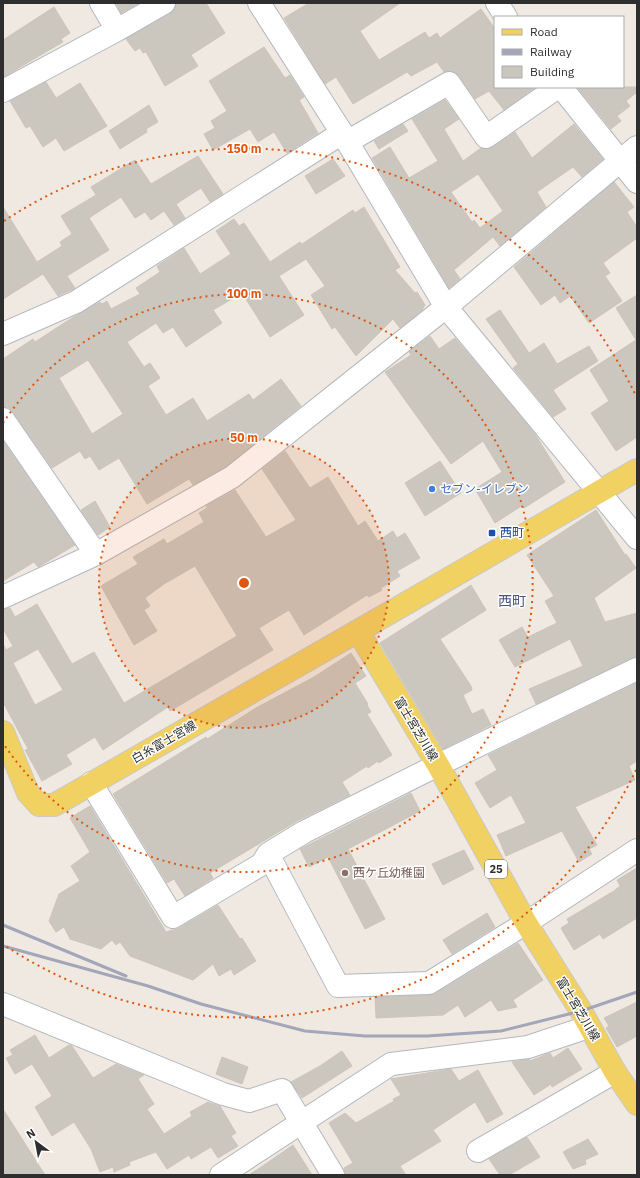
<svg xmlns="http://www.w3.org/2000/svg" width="640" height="1178" viewBox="0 0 640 1178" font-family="'IBM Plex Sans','Noto Sans JP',sans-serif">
<rect width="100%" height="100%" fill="#efe9e1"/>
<path fill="#cbc7bf" stroke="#cbc5ba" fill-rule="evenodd" d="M116 3H139L121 13Z
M176 3H206L225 33 191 55 198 66 165 86 146 52 143 53 140 48 135 51 126 39 170 14 175 9Z
M309 3H400L360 31 379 60 425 32 429 38 437 33 440 38 481 9 495 29V87H536L504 110 489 91 475 99 459 76 454 72H444L437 62 411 76 407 72 353 104 336 77 325 84 284 18Z
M54 7 70 33 61 39 63 42 3 77V40Z
M264 47 285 78 290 75 304 97 299 100 318 133 287 153 274 132 258 142 250 129 213 150 204 134 215 128 211 121 227 111 209 81Z
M46 82 56 98 80 83 107 126 64 151 56 138 43 147 30 126 26 128 10 101Z
M577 87H637V92L626 101 630 106 617 116 621 121 611 129Z
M445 100 459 119 444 129 463 161 481 148 487 149 493 147 515 132 532 158 574 124 603 159 582 177 573 167 537 192 546 207 500 246 493 237 454 270 460 279 449 288 372 158 390 147 409 178 438 161 412 119ZM478 174 503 211 480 228 474 220 472 222 451 192Z
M149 105 158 122 146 129 147 132 120 149 109 131Z
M403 124 408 131 379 149 374 141Z
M198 156 223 194 210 202 201 188 176 204 185 218 174 225 164 211 151 220 145 212 135 218 121 197 89 218 109 250 67 276 75 288 58 296 43 274 3 299V207L37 262 62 246 60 242 72 234 61 216 96 195 91 187 135 160 151 184Z
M333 159 345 176 316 194 305 176Z
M614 182 634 207 627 212 637 227V238L603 263 610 273 605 276 622 301 589 323 570 296 560 303 555 295 541 305 514 267Z
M364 207 400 267 395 270 415 293 417 292 425 305 422 310 400 328 393 319 356 356 335 327 332 329 311 295 325 286 306 259 279 276 304 315 270 337 242 293 213 310 222 323 186 347 173 327 163 333 156 323 127 342 144 367 150 363 160 378 148 386 166 415 193 398 207 421 249 394 253 400 281 379 301 406 225 467 193 485 189 479 147 504 119 458 99 470 90 456 85 459 80 451 52 468 13 412 9 408 3 407V359L33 339 35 342 72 318 100 302 102 304 107 301 111 309 140 294 136 288 160 272 157 266 184 248 200 274 231 254 216 231 234 219 239 226 244 223 270 262 300 242 302 244 353 210 355 213ZM88 360 123 414 92 434 59 378Z
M637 295V437L616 451 591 413 609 401 590 370 636 340 616 308Z
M500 310 529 353 544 343 557 364 589 346 598 361 553 390 566 409 553 417 513 368 518 364 486 319Z
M430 336 439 349 455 338 533 431 565 482 524 508 523 505 495 523 475 489 502 472 483 441 451 464 385 372 411 355 409 352Z
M3 441 75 545 40 566 38 567 34 562 3 581Z
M285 451 310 488 328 477 358 526 365 521 378 541 393 531 397 538 405 533 420 558 397 571 400 576 381 588 382 590 369 597 367 595 304 635 289 610 259 628 273 650 170 711 168 707 103 750 95 737 66 755 72 764 42 781 25 750 28 749 3 702V644L6 650 13 646 3 629V609L10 608 15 617 37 604 72 664 94 652 124 703 237 636 195 566 164 584 145 598 150 606 144 610 157 631 134 645 101 586 138 564 133 557 164 539 167 544 204 522 199 513 207 508 206 506 235 490 266 537 296 520 262 469ZM38 649 63 690 35 705 13 663Z
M440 461 461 493 425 516 405 483Z
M95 501 110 527 98 535 81 510Z
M596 510 625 555 626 554 636 568 594 598 605 622 637 613V657L536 704 529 689 583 666 570 639 515 667 499 640 522 627 528 637 557 623 545 601 554 596 527 555Z
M471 585 486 610 440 639 471 686 472 690 463 695 472 714 483 709 491 725 443 749 380 643Z
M351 653 366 676 355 683 368 704 367 705 371 712 367 714 392 755 379 763 378 761 368 768 367 766 342 782 350 795 297 821 210 873 213 878 185 896 174 879 167 883 113 794 206 737 207 739 256 708 314 677Z
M637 683V761L629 766 635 780 575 807 597 845 589 849 592 854 579 862 562 831 506 856 497 835 526 823 511 795 490 808 475 783 497 770 488 755Z
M411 793 420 811 348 849 385 919 365 929 328 857 309 867 300 849Z
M90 806 166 932 179 928 218 905 240 939 242 938 256 961 234 975 231 969 219 976 213 964 193 980 130 956 120 942 116 945 112 940 101 949 70 939 64 927 56 932 49 921 59 894 80 881 71 866 90 852 70 818Z
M464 850 474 869 443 885 432 864Z
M637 868V918L603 939 600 934 574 950 561 928 569 923 567 919 614 891 620 886 617 880Z
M487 913 495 927 452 954 443 940Z
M518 943 543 980 513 1000 517 1007 498 1011 491 1000 465 1017 458 1005 443 1015 376 1018 375 997 435 994Z
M637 1002V1036L617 1047 606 1028 609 1026 604 1018Z
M35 1035 49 1058 69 1045 72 1046 93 1078 116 1064 144 1075 138 1079 154 1104 147 1109 164 1134 192 1116 190 1112 208 1102 220 1106 236 1133 231 1136 238 1146 218 1158 211 1147 191 1159 189 1155 167 1169 156 1152 129 1162 130 1165 114 1172 113 1167 100 1172 91 1149 74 1122 52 1136 35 1107 52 1096 32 1064 15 1074 6 1058 13 1055 10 1050Z
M568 1048 582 1069 552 1087 551 1084 534 1095 512 1062 529 1059 530 1061 550 1053 553 1058Z
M342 1051 352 1066 302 1098 291 1082 320 1066Z
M222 1057 248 1067 242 1084 216 1074Z
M451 1069 459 1081 478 1070 503 1114 487 1123 475 1102 433 1130 441 1141 400 1166 406 1175H345L344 1168 353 1163 329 1123 345 1113 356 1123 394 1101 393 1099 401 1095 391 1079Z
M3 1109 45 1175H3Z
M527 1137 540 1157 509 1175H500L489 1159Z
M588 1139 598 1154 585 1160 586 1164 573 1169 563 1152Z
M293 1145 312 1175H249L264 1165Z"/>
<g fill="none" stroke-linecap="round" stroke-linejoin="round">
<defs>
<path id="minor" d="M101 3 117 30
M259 3 342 133 446 307 637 538
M497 3 506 17
M561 87 637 182
M3 91 117 30 164 3
M347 142 449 83 486 137 558 87
M3 334 76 302 342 133
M3 419 96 554
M3 597 96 554 232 477 446 307 637 147
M91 783 173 917 262 864 268 854 304 832 438 765 637 669
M268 854 338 986 429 983 526 923 637 850
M3 1004 223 1094 249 1101 282 1090 333 1175
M478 1151 615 1072
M221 1175 391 1064 528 1047 588 1027"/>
<path id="major" d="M358 631 438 765 526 923 581 1011 615 1072 637 1104
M3 732 28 793 39 805H54L358 631 637 470"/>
</defs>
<use href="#minor" stroke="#b4b7c1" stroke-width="24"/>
<use href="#major" stroke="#c9c9c9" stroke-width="24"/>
<use href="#minor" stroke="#fff" stroke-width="22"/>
<use href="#major" stroke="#f2d163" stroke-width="22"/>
<path stroke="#a3a6b8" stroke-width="3" d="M3 925 126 976
M3 946 148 986 201 1004 305 1031 365 1036H427L501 1031 581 1011 637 992"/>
</g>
<circle cx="244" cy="583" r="145" fill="#df570e" fill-opacity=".12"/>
<g fill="none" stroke="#df570e" stroke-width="2" stroke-dasharray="2 4">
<circle cx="244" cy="583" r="145"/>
<path d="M3 423A289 289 0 1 1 3 743"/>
<path d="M636 770A434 434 0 0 1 4 945M4 221A434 434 0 0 1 636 396"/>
</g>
<circle fill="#3f7fe0" stroke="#fff" stroke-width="1.5" cx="432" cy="489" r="4"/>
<rect fill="#1a4fb4" stroke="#fff" stroke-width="1.5" x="488" y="529" width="8" height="8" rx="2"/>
<circle fill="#8d6e63" stroke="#fff" stroke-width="1.5" cx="345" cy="873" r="4"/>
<g text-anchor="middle" stroke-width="3" stroke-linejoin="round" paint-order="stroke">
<rect fill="#fff" stroke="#6d6d6d" stroke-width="1" x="485" y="860" width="22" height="18" rx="3"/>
<g font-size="11" font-weight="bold" fill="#2e2e2e">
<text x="496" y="873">25</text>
</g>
<g font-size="12" fill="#366cbe" stroke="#fff" text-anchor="start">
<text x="440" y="493">セブン-イレブン</text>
</g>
<g font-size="12" fill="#164399" stroke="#fff" text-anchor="start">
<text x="500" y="537">西町</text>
</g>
<g font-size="12" fill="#2e2e2e" stroke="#fff">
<text transform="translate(416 729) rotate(59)" y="4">富士宮芝川線</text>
<text transform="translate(164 742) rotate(-30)" y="4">白糸富士宮線</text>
<text transform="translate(578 1009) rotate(59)" y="4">富士宮芝川線</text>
</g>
<g font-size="12" fill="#785e54" stroke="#fff" text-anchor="start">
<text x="353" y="877">西ケ丘幼稚園</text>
</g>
<g font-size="14" fill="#4d5680" stroke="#fff">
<text x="512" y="606">西町</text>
</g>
</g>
<circle cx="244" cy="583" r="6" fill="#df570e" stroke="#fff" stroke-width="2"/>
<g font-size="12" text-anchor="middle" font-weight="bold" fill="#df570e" stroke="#fff" stroke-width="3" stroke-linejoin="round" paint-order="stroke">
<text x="244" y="153">150 m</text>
<text x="244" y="298">100 m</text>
<text x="244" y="442">50 m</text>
</g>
<rect width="640" height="1178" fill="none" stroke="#2e2e2e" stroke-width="8"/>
<rect x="494" y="16" width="130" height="72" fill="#ffffff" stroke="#ababab"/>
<rect x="502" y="29" width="20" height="6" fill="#f2d163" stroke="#ababab"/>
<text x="530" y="36" font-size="12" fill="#2e2e2e">Road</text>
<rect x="502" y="49" width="20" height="6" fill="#a3a6b8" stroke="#ababab"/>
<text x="530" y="56" font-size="12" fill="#2e2e2e">Railway</text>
<rect x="502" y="66" width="20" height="12" fill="#cbc7bf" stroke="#ababab"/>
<text x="530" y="76" font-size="12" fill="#2e2e2e">Building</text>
<g transform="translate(36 1142) rotate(328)" stroke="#ffffff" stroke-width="3" paint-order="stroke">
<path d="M0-3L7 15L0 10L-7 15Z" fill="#2e2e2e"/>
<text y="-6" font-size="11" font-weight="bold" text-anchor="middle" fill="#2e2e2e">N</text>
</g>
</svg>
